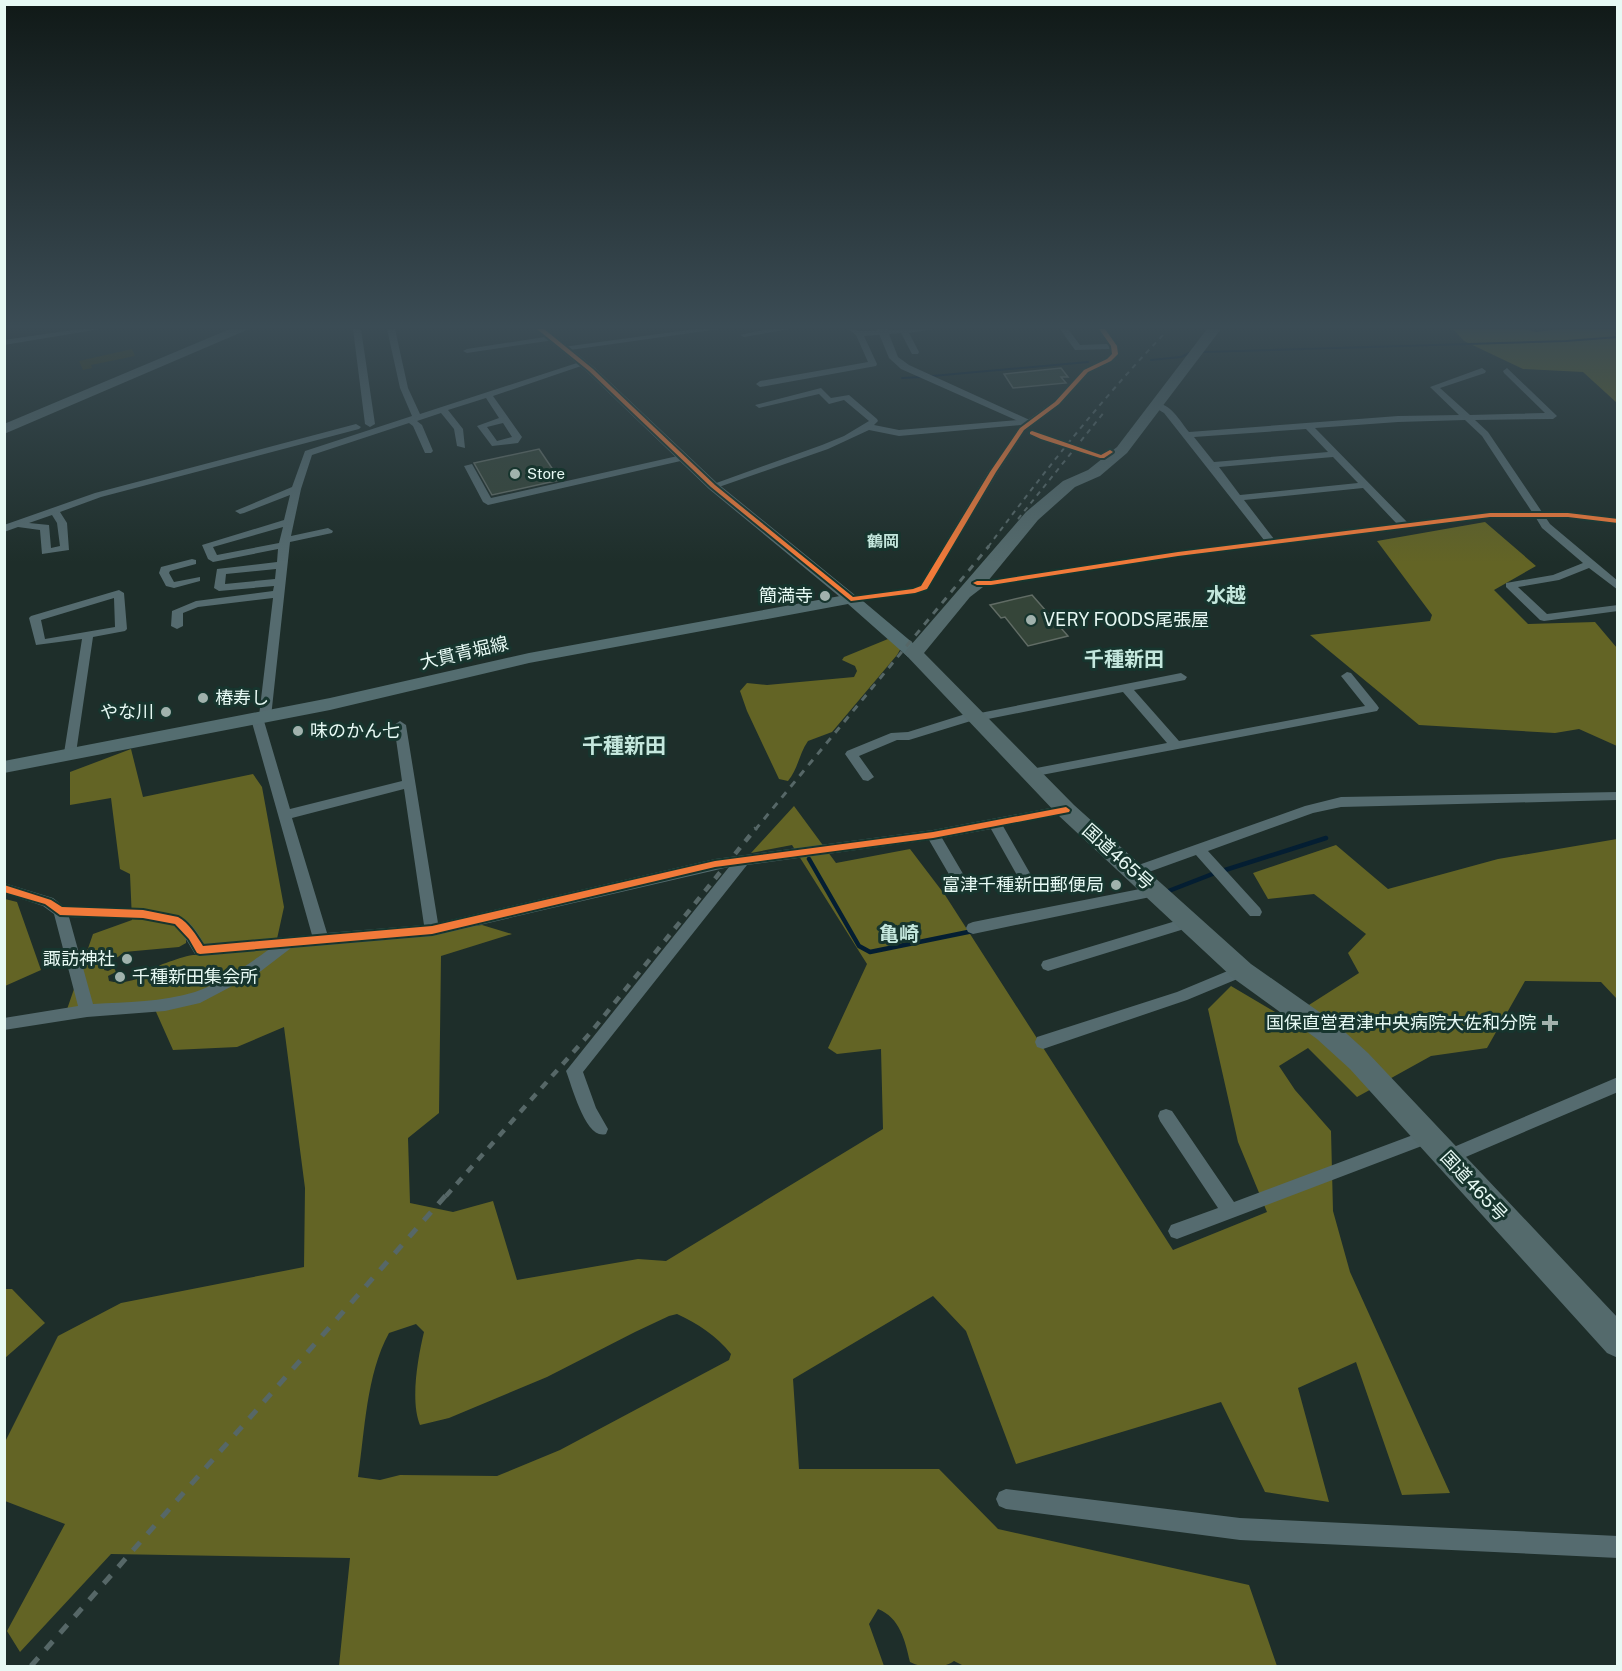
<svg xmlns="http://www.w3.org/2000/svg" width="1622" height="1671" viewBox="0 0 1622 1671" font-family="'Public Sans','Noto Sans JP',sans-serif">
<rect width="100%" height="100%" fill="#1e2e2a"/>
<path fill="#383913" d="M132 349 135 356 91 365 92 368 83 370 79 361Z"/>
<path fill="#636425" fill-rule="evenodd" d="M1453 329H1525L1536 332 1560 329H1617L1615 334 1618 339 1617 403 1583 372 1523 369 1464 341Z
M1485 522 1536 566 1494 590 1528 624 1595 622 1617 648V746L1579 729 1555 733 1419 725 1310 635 1430 621 1432 615 1377 541Z
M888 639 901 648 897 655 832 732 808 741C799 754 798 769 788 781L779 779 747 711 740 691 747 683 767 685 854 677 857 671 855 666 842 660 844 657Z
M131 749 143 797 253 774 262 787 284 907 275 948 482 925 512 934 441 956 439 1113 408 1138 410 1203 453 1212 493 1201 517 1280 638 1259 666 1261 883 1129 881 1049 837 1054 828 1048 867 964 792 845 751 853 794 806 836 863 910 849 945 895 1173 1250 1267 1212 1238 1142 1208 1009 1231 986 1287 1019 1359 973 1348 953 1366 934 1314 894 1268 899 1253 873 1336 845 1388 889 1498 859 1617 839V999L1601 982 1525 981 1487 1048 1431 1056 1357 1097 1308 1048 1279 1066 1295 1090 1331 1131 1333 1211 1350 1272 1450 1493 1402 1495 1356 1362 1298 1388 1329 1502 1265 1492 1221 1402 1016 1464 966 1331 933 1296 793 1379 799 1469H939L998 1529 1249 1585 1277 1666H964L954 1661C943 1669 923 1669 910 1662 905 1640 900 1618 878 1609L869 1624 884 1666H339L350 1558 111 1554 20 1652 7 1631 65 1524 5 1501 4 1444 58 1336 121 1303 304 1267 305 1188 284 1027 237 1047 173 1050 153 1005 64 1018 93 934 132 920 130 874 120 869 111 798 70 805V772ZM186 937 205 947 245 949C228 954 211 955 193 955 185 956 174 960 166 963 157 965 153 972 146 975 134 981 121 984 109 981L108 976 116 972 114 968 108 971 104 970 106 960 118 957 124 952 179 947 186 943ZM677 1314C698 1324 716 1335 731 1354L729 1360 560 1450 497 1476 400 1475 380 1480 358 1477C365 1431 366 1375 389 1333L416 1324 424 1332C418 1357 410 1401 420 1425L449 1418 547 1377 635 1332 669 1316Z
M5 899 17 902 41 970 5 986Z
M4 1289H12L45 1323 5 1358Z"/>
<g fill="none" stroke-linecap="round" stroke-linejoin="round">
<path stroke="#041e32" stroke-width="2" d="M1204 352 1566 341 1618 337
M1151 360 1181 357 1189 353
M932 376 1088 362
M902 378 921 377"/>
<path stroke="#041e32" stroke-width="4.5" d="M809 859 859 946 870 952 973 931
M1222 871 1326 838
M1166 892 1215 873"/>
</g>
<path fill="#354539" stroke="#616c65" stroke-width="1.5" d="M1061 368 1068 377H1061L1066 383 1013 388 1004 374Z
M539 449 560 480 492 495 474 463Z
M1032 595 1068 636 1028 646 1005 617 1001 618 990 605Z"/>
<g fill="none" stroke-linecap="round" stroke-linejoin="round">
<path fill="#556b6f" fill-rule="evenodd" d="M79 329H100L4 345V340Z
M353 329H361L375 424 370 427 365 424Z
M387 329H395L408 388 420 414 580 362 587 364 493 396 522 437 518 443 492 446 477 426 499 418 486 398 448 410 463 429 465 448 457 446 454 429 441 413 417 421 422 425 433 451 431 453H425L413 426 409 423 312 455 301 489 291 536 328 528 333 531 332 533 290 542 271 717 269 720 264 721 290 809 402 781 394 725 400 721 406 725 438 923 715 859 933 830 1066 805 1071 807 1073 810 1071 813 1003 826 1039 889 1037 893H1027L991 829 942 838 969 884 967 888H957L929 840 747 865 583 1072 596 1108 608 1129 606 1134C586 1141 572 1086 566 1071L729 867 432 936 291 948 261 971 200 1003 165 1011 87 1017 4 1030V1018L78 1006 54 914 43 906 4 893V883L53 898 63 906 143 909 178 916C190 920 198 933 204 944L312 935 251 719 253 716H259L273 598 198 607 183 613V626L177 629 171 626 172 611 196 601 273 591 274 586 219 591 214 588 217 569 277 562 278 549 213 562 208 559 202 545 284 520 290 495 244 513 240 514 235 511 292 487 305 451 412 416 400 388ZM503 423 512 437 497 441 487 427ZM283 527 279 543 217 555 213 547ZM276 569 275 579 225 584 226 574ZM404 789 424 925 327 933 292 818ZM69 917C99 918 144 914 172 925 182 929 189 945 195 954L200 956 268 950C248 965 218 984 195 992 163 1002 126 1002 93 1004Z
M695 329H719L563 351 559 349 563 347Z
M768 329H790L744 337 740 335Z
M848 329 861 331 934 329 909 333 919 352 918 354H912L901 333 864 336 877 364 876 366 760 387 756 384 760 381 868 362 856 335Z
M1060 329H1068L1080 345 1108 344 1098 329H1106L1118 346 1119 354 1112 362 1089 373 1060 405 1025 431 998 472 929 587 915 594 851 602 846 599 851 596 913 588 920 585 988 472 1021 425 899 436 869 430 828 449 716 488 708 486 822 445 844 436 869 421 844 400 829 404 819 394 759 408 755 405 821 388 831 398 849 395 877 419 878 421 874 425 899 430 1029 419 1054 401 1083 369 1106 358 1111 354 1110 349 1075 350Z
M551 336H554V340L467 353 463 351 467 349Z
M1482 368 1486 371 1485 373 1440 388 1470 415 1545 413 1504 373 1503 371 1507 368 1557 416 1553 419 1475 420 1488 432 1542 512H1568L1618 518V524L1568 518H1546L1550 524 1618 581V590L1589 568 1559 580 1518 587 1547 614 1618 605V611L1544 621 1540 620 1506 587V583L1553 575 1583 563 1542 528 1536 518H1490L1178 557 991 586H977L972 583 977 580H991L1178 551 1264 540 1164 413 1154 407V403C1170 402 1180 421 1189 432L1398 416 1459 415 1430 387ZM1465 420 1482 436 1532 512H1490L1407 522 1315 428 1398 422ZM1306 429 1328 452 1214 462 1194 437ZM1333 457 1358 483 1240 495 1219 467ZM1363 488 1397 524 1274 539 1244 500Z
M356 424 361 427 359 429 101 497 60 512 67 523 69 550 42 554 40 530 18 527 4 532V525L95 493ZM52 515 57 523 60 546 51 548 49 525 29 523Z
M682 455 685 456V460L488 505 483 502 464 466 472 464 491 498Z
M192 559 196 560V564L170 571 169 573 174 582 200 577V581L174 588 166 586 159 573 161 567Z
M119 590 124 593 127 629 125 631 93 637 76 753 74 756H66L64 753 82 639 36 645 29 618 31 616ZM114 598 115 627 45 639 41 620Z
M1347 672 1351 673 1377 705 1379 708 1377 711 1031 777 1026 776 1025 773 1026 770 1167 743 1123 692 978 721 974 720 909 740H897L859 756 874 777 868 781 863 780 845 754 847 751 891 733 908 732 975 711 980 713 1181 673 1187 677 1185 680 1134 690 1179 741 1365 706 1341 676Z
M1618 792V800L1341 807 1313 813 1208 851 1260 908 1262 912 1260 916H1250L1196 855 1135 877 1130 876 1128 872 1130 868 1305 806 1341 797Z
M1155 886 1160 887 1162 891 1160 895 973 934 968 932 966 928 968 924 973 922Z
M1189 917 1194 918 1196 922 1194 926 1048 971 1043 969 1041 965 1043 961Z
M1242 965 1247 967 1249 971 1247 975 1187 1000 1043 1049 1037 1047 1035 1042 1037 1037 1177 992Z
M1618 1077V1092L1454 1162 1448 1165 1442 1162 1439 1157 1442 1152Z
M1166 1109 1172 1111 1234 1202 1429 1129 1435 1131 1437 1136 1435 1141 1177 1239 1171 1237 1168 1231 1171 1225 1218 1208 1160 1121 1158 1116 1160 1111Z
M1006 1489 1240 1518 1618 1536V1558L1240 1540 1006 1509 999 1506 996 1499 999 1492Z"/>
<path fill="#556b6f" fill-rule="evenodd" d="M535 329H546L595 368 717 483 856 596 858 599 856 602H846L709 489 587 372Z
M877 329H887L898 357 909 365 1034 422 1033 424H1025L901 369 889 358Z"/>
<path fill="#546d70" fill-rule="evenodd" d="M851 594 857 596 920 649 922 653 920 657H908L848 604 529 663 330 710 4 773V761L330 698 529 653Z"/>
<path fill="#546a6c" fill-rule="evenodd" d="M230 329H249L4 434V424Z
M1207 329H1221L1127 453 1100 476 1075 487 1038 520 983 587 970 597 924 653 1074 805 1251 964 1335 1023 1368 1053 1618 1318V1358L1607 1353 1350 1069 1317 1039 1233 978 1058 815 904 653 1026 512 1063 481 1088 470 1117 447Z"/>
<path stroke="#566767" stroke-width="2" stroke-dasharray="5 5" stroke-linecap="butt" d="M1018 519 1105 411
M988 547C1043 473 1099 402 1163 335"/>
<path stroke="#566767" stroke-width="3" stroke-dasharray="7 7" stroke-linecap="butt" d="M755 830 989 546"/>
<path stroke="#566767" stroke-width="4.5" stroke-dasharray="8 8" stroke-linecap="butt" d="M446 1196 591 1032 756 828"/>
<path stroke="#566767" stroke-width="5" stroke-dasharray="11 11" stroke-linecap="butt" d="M31 1666 447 1194"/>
<defs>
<path id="cycleway" d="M537 329H544L593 369 715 485 853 597 913 589 921 586 990 472 1020 428 1055 402 1084 370 1107 359 1112 354 1111 346 1099 329H1105L1117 346 1118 354 1111 361 1088 372 1059 404 1024 430 996 472 927 589 915 593 851 601 711 487 589 371Z
M1032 431 1101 455 1110 450 1113 452 1104 458H1100L1041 439 1030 434V432Z
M1490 513H1568L1618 519V523L1568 517H1490L1178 556 991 585H977L973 583 977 581H991L1178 552Z
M1066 807 1070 810 1069 812 933 838 715 867 432 934 200 954 197 953 189 939 175 924 143 918 60 915 45 904 4 892V885L51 900 62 907 143 910 178 917C189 923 196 935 203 946L432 926 715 861 933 832Z"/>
</defs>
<use href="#cycleway" stroke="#17352e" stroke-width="4"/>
<use href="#cycleway" fill="#f17a3a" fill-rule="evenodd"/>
</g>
<linearGradient id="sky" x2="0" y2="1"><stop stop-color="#101917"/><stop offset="0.58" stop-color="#3b4c55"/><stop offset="1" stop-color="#3b4c55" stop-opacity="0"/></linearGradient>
<rect width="1622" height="563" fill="url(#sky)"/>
<g fill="#a1b2ad" stroke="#17352e" stroke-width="2">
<circle cx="515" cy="474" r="6"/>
<circle cx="825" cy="596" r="6"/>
<circle cx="1031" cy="620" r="6"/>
<circle cx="203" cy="698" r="6"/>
<circle cx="166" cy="712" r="6"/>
<circle cx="298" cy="731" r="6"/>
<circle cx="1116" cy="885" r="6"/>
<circle cx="127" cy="959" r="6"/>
<circle cx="120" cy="977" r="6"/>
<path d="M1547 1014h6v6h6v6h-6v6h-6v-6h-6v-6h6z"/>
</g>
<g text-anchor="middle" stroke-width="6" stroke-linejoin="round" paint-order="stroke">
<g font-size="15" fill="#e7f9f4" stroke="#17352e" text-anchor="start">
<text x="527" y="479">Store</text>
</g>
<g font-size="16" font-weight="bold" fill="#c4e7dd" stroke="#17352e">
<text x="883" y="547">鶴岡</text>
</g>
<g font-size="18" fill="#e7f9f4" stroke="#17352e" text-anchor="end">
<text x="813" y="602">簡満寺</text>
<text x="1043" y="626" text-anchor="start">VERY FOODS尾張屋</text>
<text x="215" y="704" text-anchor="start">椿寿し</text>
<text x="154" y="718">やな川</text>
<text x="310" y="737" text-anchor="start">味のかん七</text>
<text x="1104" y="891">富津千種新田郵便局</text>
<text x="115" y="965">諏訪神社</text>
<text x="132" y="983" text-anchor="start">千種新田集会所</text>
<text x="1536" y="1029">国保直営君津中央病院大佐和分院</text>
</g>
<g font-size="18" fill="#e7f9f4" stroke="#17352e">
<text transform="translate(464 653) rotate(-13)" y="6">大貫青堀線</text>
<text transform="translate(1118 857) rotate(42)" y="6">国道465号</text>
<text transform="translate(1474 1186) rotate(47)" y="6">国道465号</text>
</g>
<g font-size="20" font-weight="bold" fill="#c4e7dd" stroke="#17352e">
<text x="1226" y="602">水越</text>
<text x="1124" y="666">千種新田</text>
<text x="899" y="941">亀崎</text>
</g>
<g font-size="21" font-weight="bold" fill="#c4e7dd" stroke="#17352e">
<text x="624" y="753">千種新田</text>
</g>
</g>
<rect width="1622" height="1671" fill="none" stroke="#e7f9f4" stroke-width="12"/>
</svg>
